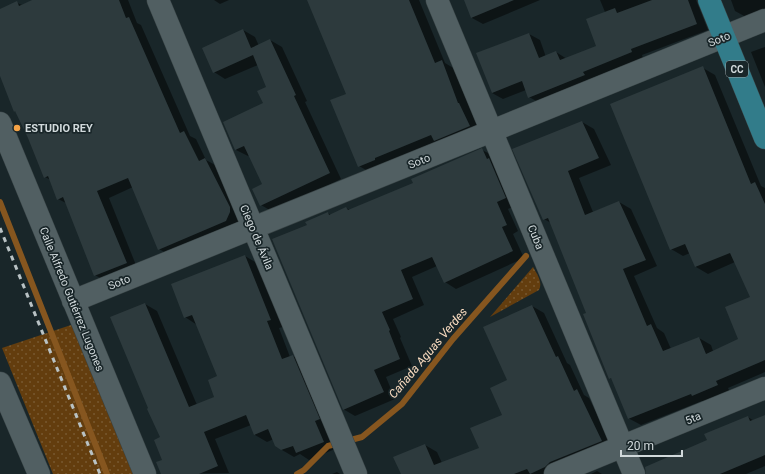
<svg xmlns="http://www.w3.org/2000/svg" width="765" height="474" viewBox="0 0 765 474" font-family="Roboto,sans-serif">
<defs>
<pattern id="grass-dots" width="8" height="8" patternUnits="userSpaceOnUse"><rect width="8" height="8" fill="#633d0e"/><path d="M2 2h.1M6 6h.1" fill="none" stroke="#785830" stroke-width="1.8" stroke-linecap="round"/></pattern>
</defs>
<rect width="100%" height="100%" fill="#192629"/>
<path fill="url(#grass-dots)" d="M533 267C537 274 543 282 539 290L490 317Z
M74 324 135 474H53L2 348Z"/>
<path fill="#0007" d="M34 0H128L137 23 141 25 190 136 196 139 206 160 217 166 240 224 171 256 159 249 133 187 109 198 138 270 107 282 95 275 66 203 58 199 51 180 45 177 29 138 17 112 15 111 0 73V10L17 3 22 5Z
M214 0H229L220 4Z
M308 0H419L445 63 455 69 471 110 473 112 483 134 373 174 359 166 347 94Z
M465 0H540L483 24 472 18Z
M600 0H696L708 30 642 55 643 58 540 103 529 97 526 90 503 99 492 93 529 34 540 40 546 57 556 52 567 59 598 46 605 12Z
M731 0H765V9L746 17 735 11Z
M243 30 255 37 259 46 270 40 282 47 307 101 305 102 341 179 273 212 261 205 263 185 250 155 248 156 236 150 265 104 267 87 258 65 225 79 214 72Z
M765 47V87L751 52Z
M703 68 715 75 761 186 765 188V372L728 388 730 392 705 402 702 401 641 425 628 418 613 379 610 378 587 314 551 223 544 219 582 122 594 129 611 165 579 178 593 212 619 202 631 209 657 266 634 276 657 328 664 333 671 349 699 338 711 345 713 351 739 340 751 297 735 262 708 274 696 267 690 253 683 256 671 249Z
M482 150 494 156 517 205 508 209 518 231 513 234 524 258 456 289 445 282 437 266 412 277 424 305 393 319 401 337 400 338 412 366 386 377 395 399 355 416 343 409 308 225 328 213 331 215 346 208 350 210 415 184Z
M245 256 257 263 283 327 279 328 290 357 293 356 305 363 335 449 309 460 300 454 294 457 282 450 274 439 267 442 255 435 251 425 215 439 229 473 162 474 163 460 161 438 149 408 145 304 157 311 197 405 215 397 219 377 197 325 185 317Z
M532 306 544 313 567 363 570 365 584 395 589 398 614 448 557 474H402L425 445 437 452 442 463 480 449 504 415 508 380Z
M765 416V466L746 474H652L748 417 754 421Z
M597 471 602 474H591Z
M337 472 340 474H332Z"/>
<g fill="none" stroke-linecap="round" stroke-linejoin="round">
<path stroke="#86561f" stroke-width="6" d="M0 202 107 474
M297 474 304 470 328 446 362 437 402 404 453 339 526 256"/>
</g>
<path fill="#2d3a3d" d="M32 0H119L126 18 129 17 180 133 184 131 199 161 205 158 230 207V212L226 221 158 250 128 178 97 191 127 263 94 276 63 197 57 200 48 176 44 178 28 138 15 111 14 112 0 76V9L17 1 19 6Z
M307 0H409L435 63 442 60 458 103H459L470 126 434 141 431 135 375 158V160L358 167 330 100 346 94Z
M464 0H514L471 18Z
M652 0H688L697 24 631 49 632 52 583 72 585 75 528 98 522 81 492 93 476 53 529 33 539 58 556 51 560 60 596 46 586 19 615 8 617 13Z
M243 29 251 48 270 39 296 95 294 96 330 173 260 206 252 189 262 184 244 146 235 150 223 122 263 103 257 91 266 87 253 55 213 73 202 48Z
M703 66 751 184 755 182 765 204V360L716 381 718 385 692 396 691 394 628 419 611 378 609 379 583 314 586 313 548 218 543 220 512 149 582 121 599 158 568 171 585 215 619 201 646 260 623 269 647 326 651 324 663 351 699 337 706 354 738 339 725 307 750 297 730 253 695 267 685 244 670 250 610 104Z
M482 148 487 159 489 158 506 198 497 202 507 225 502 227 513 251 444 283 432 257 401 270 413 299 382 312 390 330 389 331 400 359 374 370 384 392 343 410 272 239 307 225 305 222 328 212 329 215 346 207 348 210 413 183 411 179Z
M245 255 271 320 267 321 282 359 293 355 320 419 315 421 324 442 296 453 293 446 281 450 275 446 268 429 254 435 246 415 204 432 218 466 199 474H161L156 462 162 460 154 440 160 437 147 409 148 408 110 317 145 303 189 407 214 397 208 380 217 376 192 315 184 318 171 284Z
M532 305 556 357 558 356 574 391 577 389 602 441 550 462 545 467 530 474 527 469 514 474H401L393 457 425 444 434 465 479 448 470 428 502 415 490 388 507 380 483 327Z
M765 415V455L720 474H646L645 467 707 440 704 434 748 416 750 421Z"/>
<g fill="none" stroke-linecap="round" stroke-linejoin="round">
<defs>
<path id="minor" d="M158 0 356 474
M437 0 634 474
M0 123 145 474
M73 301 765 20
M0 383 39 474
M555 474 765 388"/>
<path id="primary" d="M709 0 765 138"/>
</defs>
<use href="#minor" stroke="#394446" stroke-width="23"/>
<use href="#primary" stroke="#394446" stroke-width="23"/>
<use href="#minor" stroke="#515f62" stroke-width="22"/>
<use href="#primary" stroke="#327c8a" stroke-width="22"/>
<path stroke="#b9c2c4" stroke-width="3" stroke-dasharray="5 5" stroke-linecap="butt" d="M0 228 100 474"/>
</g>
<circle fill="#f5a346" stroke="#192629" stroke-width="1.5" cx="17" cy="128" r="4"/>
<g text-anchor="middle" stroke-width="3.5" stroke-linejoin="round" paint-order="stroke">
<rect fill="#192629" stroke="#9aa3a6" stroke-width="1" x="726" y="61" width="22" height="16" rx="3"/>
<g font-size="10" font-weight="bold" fill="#d1d9db">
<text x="737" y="73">CC</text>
</g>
<g font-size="11" fill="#d1d9db" stroke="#192629">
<text transform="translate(719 39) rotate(-22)" y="4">Soto</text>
<text transform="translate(419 161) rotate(-22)" y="4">Soto</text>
<text transform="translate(257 237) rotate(67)" y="4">Ciego de Ávila</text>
<text transform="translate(536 237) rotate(68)" y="4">Cuba</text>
<text transform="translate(119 282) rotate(-22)" y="4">Soto</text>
<text transform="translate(72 299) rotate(68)" y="4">Calle Alfredo Gutiérrez Lugones</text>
<text transform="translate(693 418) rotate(-22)" y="4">5ta</text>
</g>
<g font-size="11" font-weight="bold" fill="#d1d9db" stroke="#192629" text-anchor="start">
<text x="25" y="132">ESTUDIO REY</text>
</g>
<g font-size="12" font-style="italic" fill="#fadcc0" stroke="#192629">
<text transform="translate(428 353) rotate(-50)" y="4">Cañada Aguas Verdes</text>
</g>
</g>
<path d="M621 450v6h61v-6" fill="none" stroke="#d1d9db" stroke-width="2"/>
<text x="627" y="450" font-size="12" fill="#d1d9db" stroke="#192629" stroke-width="3" paint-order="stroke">20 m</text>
</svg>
